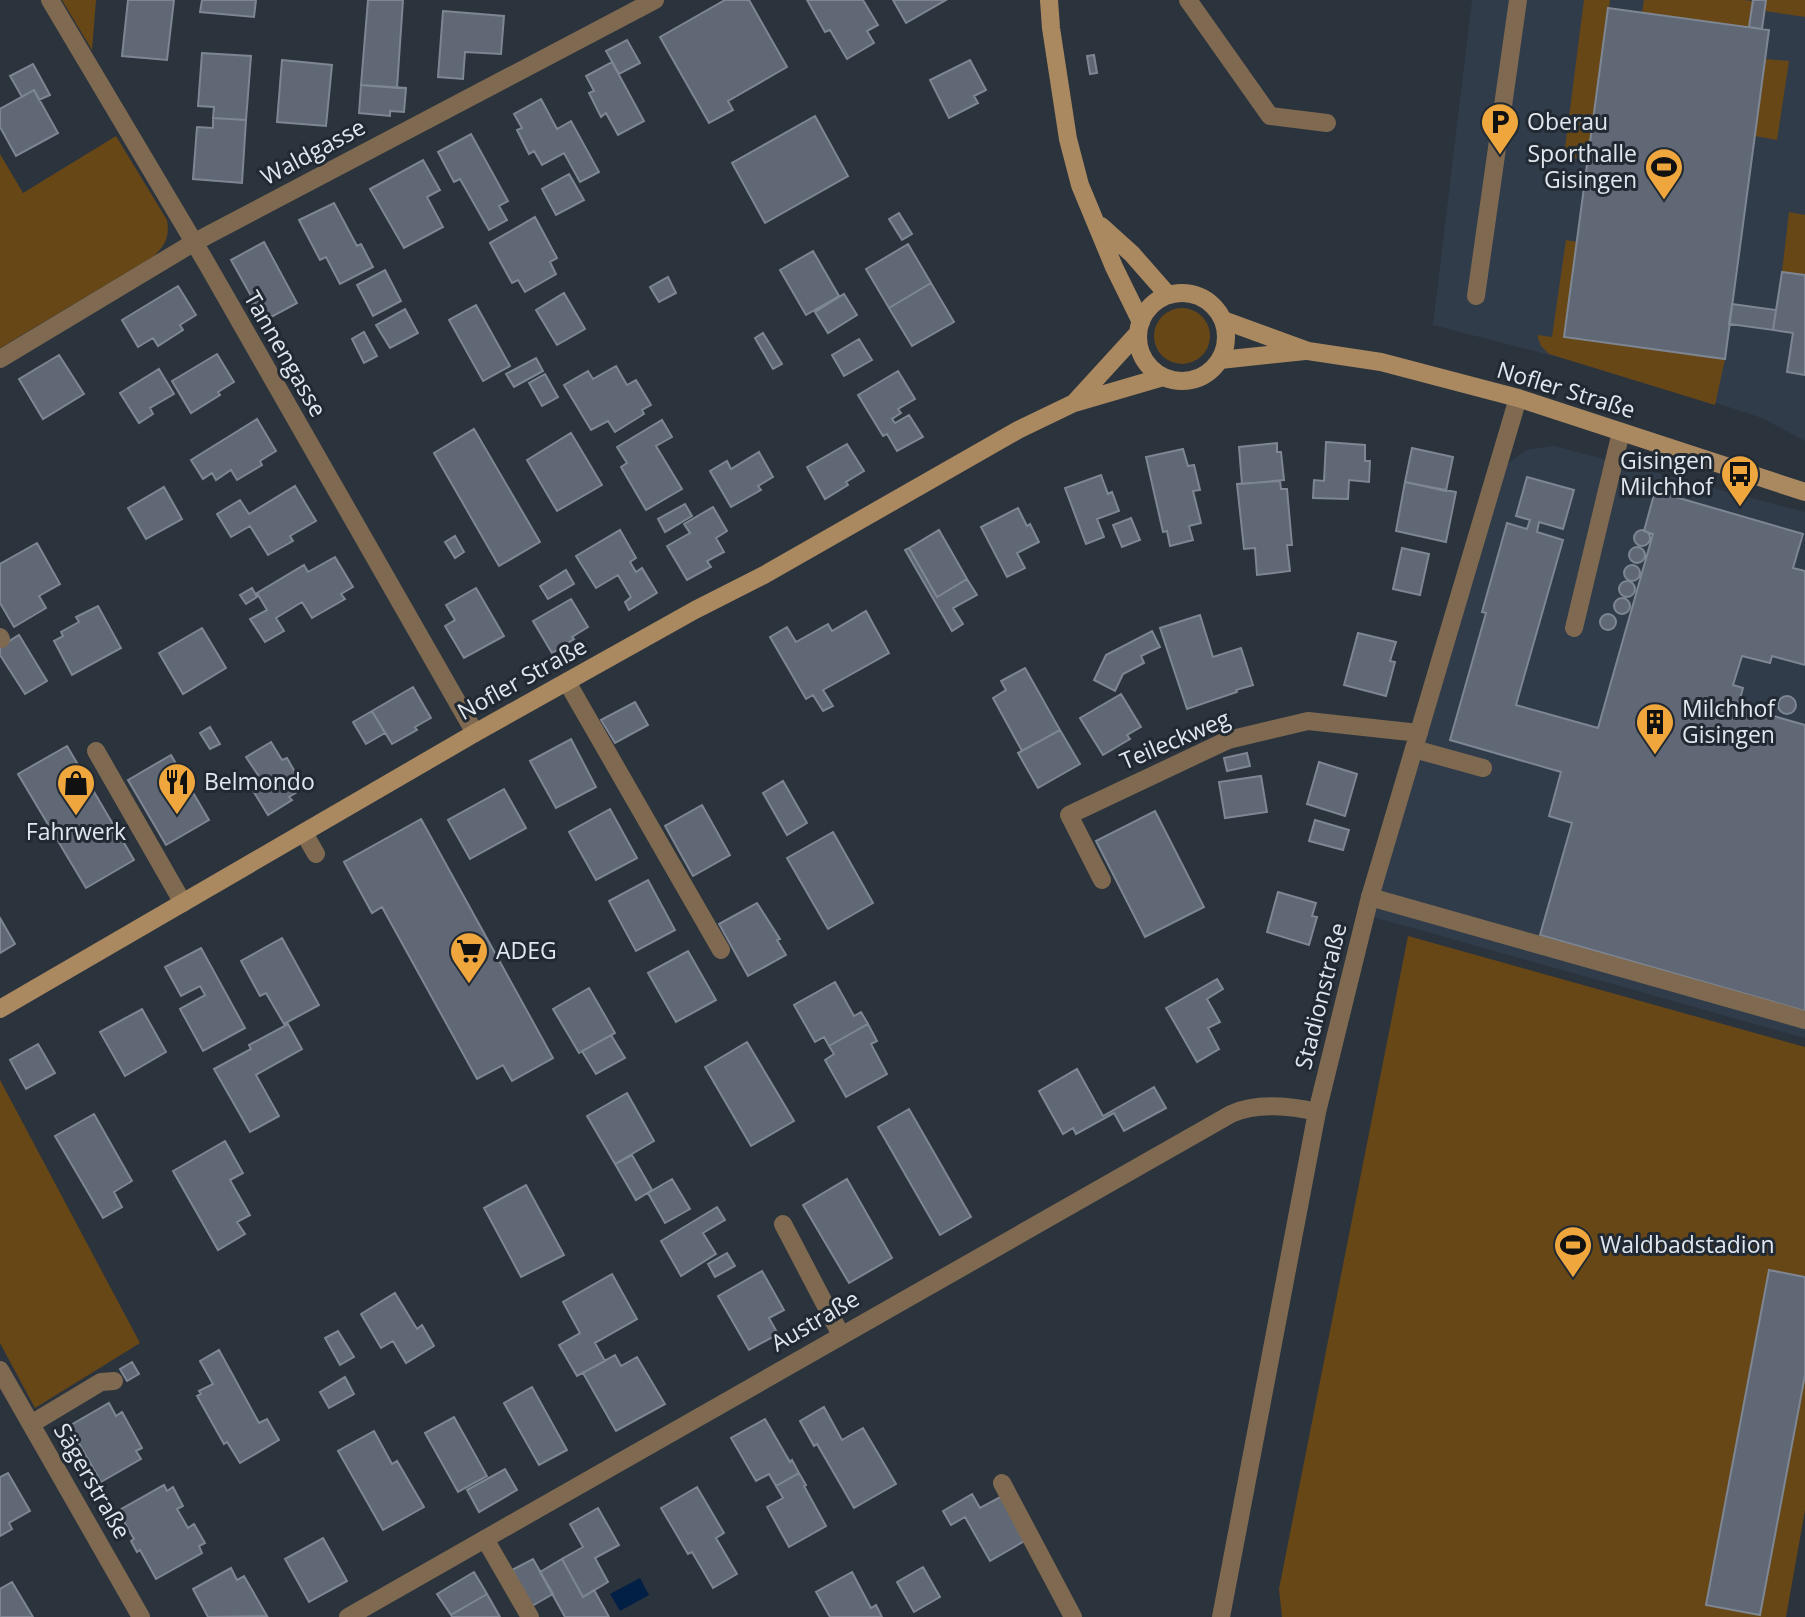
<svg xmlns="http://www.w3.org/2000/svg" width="1805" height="1617" viewBox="0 0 1805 1617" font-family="'Open Sans',sans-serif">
<rect width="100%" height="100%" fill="#2b333d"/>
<path fill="#313c4b" d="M1472 0H1805V441L1762 418 1713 402 1565 359 1433 325Z
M1554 446 1805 512V1038L1366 915 1496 472 1526 450Z"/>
<path fill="#684717" d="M62 0H96L92 50Z
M1584 0H1610L1588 161 1564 156Z
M1644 0H1743L1753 1 1749 27 1642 13Z
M1766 0H1805V17L1765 11Z
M1764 59 1789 61 1777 140 1755 136Z
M116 136 167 220C170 237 165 245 154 256L0 348V154L23 193Z
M1789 212 1805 215V275L1782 272Z
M1566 240 1577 242 1564 337 1725 359 1715 405 1549 354 1541 346 1537 335 1552 337Z
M1154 336a28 28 0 1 1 56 0a28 28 0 1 1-56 0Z
M1408 936 1805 1047V1510L1786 1617H1282L1279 1589Z
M0 1080 140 1343 35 1408 0 1343Z"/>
<path fill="#021f46" d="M640 1578 649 1595 620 1611 610 1594Z"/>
<path fill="#5f6874" stroke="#7d8692" stroke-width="2" d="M128 0H174L167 60 122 56Z
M202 0H256L254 17 200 12Z
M368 0H403L397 88 361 85Z
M725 0H749L787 67 728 101 733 110 709 123 660 37Z
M807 0H863L878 25 867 31 874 43 847 59 830 30 825 32Z
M893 0H946L906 23Z
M1753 0H1766L1762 29 1749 27Z
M1608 8 1769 30 1725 359 1564 337Z
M443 11 504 16 501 54 465 52 463 79 438 77Z
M627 40 640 63 619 74 606 51Z
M202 53 251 56 246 120 213 118 214 107 198 106Z
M1094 55 1097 73 1090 74 1087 56Z
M282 60 332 65 326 126 277 122Z
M970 60 986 90 974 96 978 103 949 118 930 80Z
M612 62 644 121 618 135 606 113 601 117 589 93 594 91 586 76Z
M33 64 50 95 39 100 34 90 22 97 10 76Z
M361 85 406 88 404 112 390 111V116L359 113Z
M34 90 58 133 16 156 0 127V109Z
M541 99 557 129 571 121 599 172 580 182 564 153 542 165 534 151 529 154 517 130 522 128 514 114Z
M815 116 848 176 765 223 732 163Z
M213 118 246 120 242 183 193 179 197 127 213 128Z
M471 134 508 201 499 206 507 220 489 230 460 179 454 182 438 152Z
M423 160 440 190 427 197 443 227 404 248 370 189Z
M569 174 584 200 556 215 542 189Z
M334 203 357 246 361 244 373 267 340 284 326 257 320 260 299 220Z
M899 213 912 234 902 240 889 219Z
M535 217 557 258 550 262 556 274 525 292 518 280 512 283 490 243Z
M264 242 297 303 262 322 252 304 255 303 231 260Z
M908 244 931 283 889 308 866 269Z
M813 251 839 296 806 315 780 270Z
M385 270 401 301 373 316 357 285Z
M1782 272 1805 275V375L1787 372 1793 333 1773 330Z
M668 277 676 293 659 302 650 287Z
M931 283 954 322 912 346 889 308Z
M178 286 196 315 180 325 183 330 158 346 153 338 138 347 122 320Z
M564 293 585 329 557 345 536 310Z
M844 294 857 315 828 333 815 312Z
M1732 304 1776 310 1773 330 1729 324Z
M476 305 510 366 483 381 449 320Z
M405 309 418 333 390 348 376 325Z
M364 332 377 356 364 363 352 339Z
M763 333 782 364 773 369 755 338Z
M859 339 872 360 844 376 832 355Z
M217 354 234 382 218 392 220 395 191 413 172 381Z
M59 355 84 394 43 419 19 379Z
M536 358 543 371 514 387 506 374Z
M616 366 627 385 636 380 651 405 642 410 644 414 615 432 608 421 591 430 564 385 588 371 593 379Z
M159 369 174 394 150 408 153 414 139 423 120 393Z
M898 371 915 399 898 409 901 413 892 419 895 423 909 415 923 437 897 451 887 434 883 436 858 395Z
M545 374 558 397 542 406 529 383Z
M257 419 276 451 260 461 262 465 237 480 231 470 216 480 212 473 203 479 191 460Z
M662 420 672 437 656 446 682 489 646 510 621 467 627 463 617 447Z
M474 429 540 542 499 566 434 453Z
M571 433 602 485 557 511 527 460Z
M1326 442 1365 445V461H1370L1369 482 1349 480 1348 499 1313 498 1314 480 1324 481Z
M1277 443V452H1281L1284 480 1242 484 1239 447Z
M847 444 864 471 846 482 848 485 825 499 807 467Z
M1412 448 1453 457 1446 491 1405 482Z
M1183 449 1188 466 1194 465 1200 490 1193 491 1201 523 1189 526 1193 540 1170 546 1167 531 1163 532 1146 457Z
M759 452 773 477 758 486 761 490 731 507 710 471 727 461 731 469Z
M1101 475 1108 494 1112 492 1119 511 1097 519 1104 537 1086 544 1065 488Z
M1527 477 1574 490 1563 529 1539 522 1537 532 1563 540 1516 705 1598 728 1653 534 1644 531 1655 491 1803 534 1793 568 1805 571V665L1772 656 1770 663 1742 656 1733 685 1743 688 1738 706 1805 725V1011L1540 935 1572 823 1549 816 1561 772 1450 740 1486 613 1482 612 1507 523 1527 529 1530 520 1516 516Z
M1280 481 1281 489H1287L1292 545H1287L1290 571 1257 575 1255 548 1244 549 1237 484Z
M1405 482 1456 492 1446 542 1396 531Z
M295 486 316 521 290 536 293 541 268 555 250 526 231 537 217 514 240 500 249 514Z
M164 487 182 519 146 539 128 508Z
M685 504 692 516 665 532 658 519Z
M713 507 727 531 716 538 724 552 707 561 711 567 687 580 667 546 690 533 684 524Z
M1018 508 1027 526 1030 524 1039 542 1017 553 1025 568 1007 577 981 527Z
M1131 518 1140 540 1122 547 1113 525Z
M620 530 636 558 630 562 636 572 642 568 657 593 629 610 625 602 631 597 618 575 596 588 576 556Z
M939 530 967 579 937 597 909 548Z
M1634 538a8 8 0 1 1 16 0a8 8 0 1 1-16 0Z
M455 536 464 552 455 558 445 542Z
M37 543 60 584 39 596 46 608 14 627 0 603V564Z
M1629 555a8 8 0 1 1 16 0a8 8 0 1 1-16 0Z
M909 548 937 597 967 579 977 595 953 608 963 624 952 631 905 550Z
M1402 548 1429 554 1420 595 1393 589Z
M335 557 353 587 341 594 345 599 312 618 302 602 276 618 284 631 265 642 250 619 267 610 257 593 304 565 308 572Z
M1624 573a8 8 0 1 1 16 0a8 8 0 1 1-16 0Z
M566 570 574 584 548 599 540 586Z
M1619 589a8 8 0 1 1 16 0a8 8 0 1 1-16 0Z
M252 588 257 597 246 604 240 595Z
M476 588 504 636 464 658 445 626 455 620 446 605Z
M1614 606a8 8 0 1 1 16 0a8 8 0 1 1-16 0Z
M571 599 588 627 572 637 574 639 552 653 533 621Z
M98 606 121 648 72 675 54 641 63 636 61 632 79 622 76 617Z
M866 611 889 653 823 690 833 706 823 711 813 695 806 699 770 637 787 627 796 642 828 624 832 631Z
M1600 622a8 8 0 1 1 16 0a8 8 0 1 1-16 0Z
M1200 615 1213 657 1241 648 1253 685 1236 690 1237 692 1187 709 1160 628Z
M202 628 226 668 183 694 159 653Z
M1152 631 1160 647 1141 656 1144 663 1123 674 1115 691 1094 680 1106 655Z
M1358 633 1396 642 1390 661 1395 662 1386 696 1344 685Z
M19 635 47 681 25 694 0 655V647Z
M1025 668 1060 730 1022 751 993 698 1006 690 1001 681Z
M413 687 431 718 415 727 417 730 392 744 372 711Z
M1121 694 1141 727 1127 735 1130 739 1103 755 1080 718Z
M1778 705a9 9 0 1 1 18 0a9 9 0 1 1-18 0Z
M635 702 648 725 615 743 601 720Z
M372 711 385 733 366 744 353 722Z
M210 727 220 744 210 749 200 733Z
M1060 730 1080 764 1038 788 1018 753Z
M571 739 596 787 556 808 530 761Z
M271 742 282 760 287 758 304 788 289 797 292 800 268 815 247 781 258 775 246 757Z
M67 746 134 860 86 888 18 774Z
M1247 753 1250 766 1227 771 1224 758Z
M171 755 209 820 166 845 128 780Z
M1319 762 1357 774 1345 816 1307 804Z
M1261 776 1267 812 1225 818 1219 782Z
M783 781 807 823 787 835 763 793Z
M504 789 526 828 470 859 448 820Z
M702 805 730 855 693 876 665 826Z
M610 809 637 858 596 880 569 832Z
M1155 811 1204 907 1145 937 1096 841Z
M421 819 553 1058 512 1081 503 1065 477 1079 382 907 372 913 344 862Z
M1315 820 1349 830 1343 850 1309 841Z
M833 832 873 903 828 929 787 858Z
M648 880 675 930 636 951 609 901Z
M1278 892 1316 903 1312 916 1317 917 1309 945 1267 932Z
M757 903 780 939 777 940 786 955 748 976 719 924Z
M0 918 15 944 0 953Z
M282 938 319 1005 284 1024 266 993 260 996 241 961Z
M201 948 245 1028 203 1051 180 1009 205 995 200 986 181 996 165 967Z
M688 951 716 1000 676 1022 648 973Z
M1217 979 1223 989 1207 999 1220 1022 1208 1028 1219 1049 1197 1062 1166 1008Z
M835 982 854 1016 861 1012 868 1024 829 1046 824 1037 815 1042 794 1005Z
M589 988 615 1033 579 1053 553 1009Z
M142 1009 166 1052 125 1076 100 1032Z
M288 1024 302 1049 256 1075 279 1116 250 1132 214 1069 251 1049 249 1045Z
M868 1024 877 1041 871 1044 887 1074 846 1097 825 1060 834 1054 829 1046Z
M611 1035 625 1058 596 1074 582 1051Z
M747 1042 794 1121 751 1146 705 1067Z
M38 1044 55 1073 26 1089 10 1060Z
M1077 1069 1103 1116 1154 1087 1166 1108 1124 1131 1114 1113 1076 1134 1073 1128 1063 1134 1039 1091Z
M627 1093 654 1141 615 1164 587 1116Z
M909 1109 971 1217 940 1235 878 1127Z
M94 1114 132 1181 114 1192 122 1207 103 1218 55 1136Z
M225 1141 243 1173 230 1180 250 1215 237 1222 245 1234 218 1250 173 1171Z
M632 1155 652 1190 636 1200 615 1164Z
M672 1179 690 1209 665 1223 648 1193Z
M847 1179 892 1258 849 1283 803 1205Z
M526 1185 564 1255 521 1277 484 1208Z
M717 1207 725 1220 703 1233 716 1254 681 1276 661 1241Z
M727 1253 735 1266 715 1277 708 1264Z
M1769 1270 1805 1277V1375L1760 1615 1706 1605Z
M762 1271 784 1310 769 1318 778 1334 749 1350 718 1296Z
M612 1274 637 1319 595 1343 605 1361 577 1376 559 1345 580 1333 563 1302Z
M395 1293 417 1329 422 1325 434 1346 406 1363 393 1341 381 1348 361 1314Z
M338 1331 354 1357 340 1365 325 1338Z
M219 1350 259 1423 267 1419 279 1440 240 1463 227 1442 224 1444 197 1396 201 1394 199 1391 213 1384 200 1361Z
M615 1355 621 1366 637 1357 665 1404 616 1431 583 1373Z
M132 1362 139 1374 127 1381 120 1369Z
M345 1377 354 1394 329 1408 320 1392Z
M532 1387 567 1450 539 1465 504 1403Z
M109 1403 116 1416 122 1412 142 1448 136 1451 141 1459 101 1482 69 1426Z
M824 1407 842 1440 863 1428 896 1484 854 1508 817 1444 814 1446 800 1421Z
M454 1417 487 1476 458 1492 425 1433Z
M765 1419 790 1462 792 1460 799 1473 776 1486 769 1474 756 1481 731 1438Z
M374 1431 392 1464 397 1461 424 1507 383 1530 338 1451Z
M505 1469 517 1490 479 1512 467 1490Z
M8 1473 30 1511 9 1523 12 1529 0 1536V1477Z
M799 1473 806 1485 804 1486 826 1526 789 1547 767 1507 783 1498 776 1486Z
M164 1485 167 1491 173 1487 183 1506 177 1509 188 1528 194 1524 205 1543 199 1546 202 1553 156 1579 140 1550 137 1552 131 1541 134 1539 118 1511Z
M697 1487 724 1533 716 1538 737 1574 713 1588 692 1552 688 1554 661 1508Z
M972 1494 980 1508 1002 1496 1028 1539 990 1561 965 1517 951 1525 943 1511Z
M598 1508 619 1545 595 1558 608 1582 583 1597 562 1559 583 1547 570 1524Z
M323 1538 347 1581 309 1602 285 1559Z
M533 1559 553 1594 532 1606 512 1570Z
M562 1559 583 1597 594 1590 609 1617H565L540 1572Z
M923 1567 940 1597 914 1612 897 1582Z
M231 1568 237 1580 244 1576 267 1616 208 1617 193 1589Z
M474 1572 487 1594 451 1615 437 1594Z
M852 1572 871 1608 876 1605 882 1617H830L816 1592Z
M12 1582 33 1617H0V1589Z
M487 1594 500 1617H452L451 1615Z"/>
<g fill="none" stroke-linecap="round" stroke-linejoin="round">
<path stroke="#7f6a51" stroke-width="18" d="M1188 0 1270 116 1327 123
M1476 296 1518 0
M1574 628 1621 432
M0 637 1 639
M567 682 721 950
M1414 749 1483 768
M96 751 183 903
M304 833 316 854
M1370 897 1805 1020
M783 1224 841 1335
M31 1424 101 1382 114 1381
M1002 1483 1073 1617
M485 1539 530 1617"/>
<path stroke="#7f6a51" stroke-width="18" d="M50 0 207 264 475 733
M0 359 193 243 655 0
M1102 880 1069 815 1228 740 1308 721 1419 733
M0 1370 141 1617
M348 1617 1231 1114C1256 1102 1292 1106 1317 1112
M1221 1617 1317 1112 1370 897 1518 398"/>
<path stroke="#aa8960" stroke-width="18" d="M1049 0 1051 28 1068 139 1080 185 1114 267 1141 322
M1101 226 1132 254 1168 295
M1138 337a44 44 0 1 1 88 0a44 44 0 1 1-88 0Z
M1223 320 1308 351 1381 362 1518 398 1805 492
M1220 360 1305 351
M1074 403 1138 333
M0 1009 475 733 695 610 764 575 1018 430 1074 403 1163 377"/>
</g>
<defs>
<symbol id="parking-pin" viewBox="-11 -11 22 30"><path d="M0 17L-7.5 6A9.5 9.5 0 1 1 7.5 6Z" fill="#efa73d" stroke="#212933"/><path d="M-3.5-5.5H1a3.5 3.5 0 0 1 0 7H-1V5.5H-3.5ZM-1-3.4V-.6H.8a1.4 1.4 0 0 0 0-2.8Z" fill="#111"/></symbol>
<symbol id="stadium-pin" viewBox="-11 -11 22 30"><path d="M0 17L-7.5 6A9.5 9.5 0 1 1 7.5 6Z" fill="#efa73d" stroke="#212933"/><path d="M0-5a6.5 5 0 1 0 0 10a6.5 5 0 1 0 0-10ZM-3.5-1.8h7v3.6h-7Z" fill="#111"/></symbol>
<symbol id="bus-pin" viewBox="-11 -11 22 30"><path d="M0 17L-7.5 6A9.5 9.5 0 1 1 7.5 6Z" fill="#efa73d" stroke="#212933"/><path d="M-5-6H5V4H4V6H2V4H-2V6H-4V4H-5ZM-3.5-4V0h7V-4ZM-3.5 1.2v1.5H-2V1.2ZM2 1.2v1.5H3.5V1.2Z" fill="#111"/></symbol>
<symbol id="building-pin" viewBox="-11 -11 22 30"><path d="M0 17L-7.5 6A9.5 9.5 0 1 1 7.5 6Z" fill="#efa73d" stroke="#212933"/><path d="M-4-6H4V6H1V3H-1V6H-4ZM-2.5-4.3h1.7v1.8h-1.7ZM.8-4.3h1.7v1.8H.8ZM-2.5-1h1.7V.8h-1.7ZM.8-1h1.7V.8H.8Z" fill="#111"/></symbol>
<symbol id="restaurant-pin" viewBox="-11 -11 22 30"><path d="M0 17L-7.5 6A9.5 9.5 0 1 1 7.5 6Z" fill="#efa73d" stroke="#212933"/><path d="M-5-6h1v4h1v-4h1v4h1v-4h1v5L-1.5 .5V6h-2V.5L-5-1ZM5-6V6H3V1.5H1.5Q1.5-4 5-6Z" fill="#111"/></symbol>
<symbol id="shop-pin" viewBox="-11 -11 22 30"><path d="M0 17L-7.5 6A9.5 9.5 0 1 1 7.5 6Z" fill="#efa73d" stroke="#212933"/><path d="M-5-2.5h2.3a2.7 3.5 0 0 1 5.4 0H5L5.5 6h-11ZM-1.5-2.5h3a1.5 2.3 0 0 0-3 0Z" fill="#111"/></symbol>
<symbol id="supermarket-pin" viewBox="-11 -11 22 30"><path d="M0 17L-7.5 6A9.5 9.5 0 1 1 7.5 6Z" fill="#efa73d" stroke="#212933"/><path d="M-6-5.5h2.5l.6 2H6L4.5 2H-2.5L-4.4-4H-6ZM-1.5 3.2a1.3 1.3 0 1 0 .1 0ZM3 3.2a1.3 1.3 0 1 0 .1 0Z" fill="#111"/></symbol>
</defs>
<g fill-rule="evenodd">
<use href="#parking-pin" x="1478" y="100" width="44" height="60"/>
<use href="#stadium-pin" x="1642" y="145" width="44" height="60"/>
<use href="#bus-pin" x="1718" y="452" width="44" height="60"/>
<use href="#building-pin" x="1633" y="700" width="44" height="60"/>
<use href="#restaurant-pin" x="155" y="760" width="44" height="60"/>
<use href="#shop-pin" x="54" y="761" width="44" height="60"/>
<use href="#supermarket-pin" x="447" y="929" width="44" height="60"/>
<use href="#stadium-pin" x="1551" y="1223" width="44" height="60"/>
</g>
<g text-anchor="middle" stroke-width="6" stroke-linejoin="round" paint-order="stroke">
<g font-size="23" fill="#e2e7ee" stroke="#212933" text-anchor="start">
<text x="1527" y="130">Oberau</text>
<text x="1637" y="162" text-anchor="end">Sporthalle<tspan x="1637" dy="26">Gisingen</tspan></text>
<text x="1713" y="469" text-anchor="end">Gisingen<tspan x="1713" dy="26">Milchhof</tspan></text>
<text x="1682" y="717">Milchhof<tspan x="1682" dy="26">Gisingen</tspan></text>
<text x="204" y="790">Belmondo</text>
<text x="76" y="840" text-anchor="middle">Fahrwerk</text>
<text x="496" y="959">ADEG</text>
<text x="1600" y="1253">Waldbadstadion</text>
</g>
<g font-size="23" fill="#e2e7ee" stroke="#212933">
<text transform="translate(313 152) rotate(-28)" y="8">Waldgasse</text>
<text transform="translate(285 354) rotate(60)" y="8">Tannengasse</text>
<text transform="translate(1566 390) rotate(17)" y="8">Nofler Straße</text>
<text transform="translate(522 679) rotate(-29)" y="8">Nofler Straße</text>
<text transform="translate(1175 740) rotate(-23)" y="8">Teileckweg</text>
<text transform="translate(1321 996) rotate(-76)" y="8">Stadionstraße</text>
<text transform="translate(815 1321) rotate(-30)" y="8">Austraße</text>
<text transform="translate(92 1481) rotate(60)" y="8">Sägerstraße</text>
</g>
</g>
</svg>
